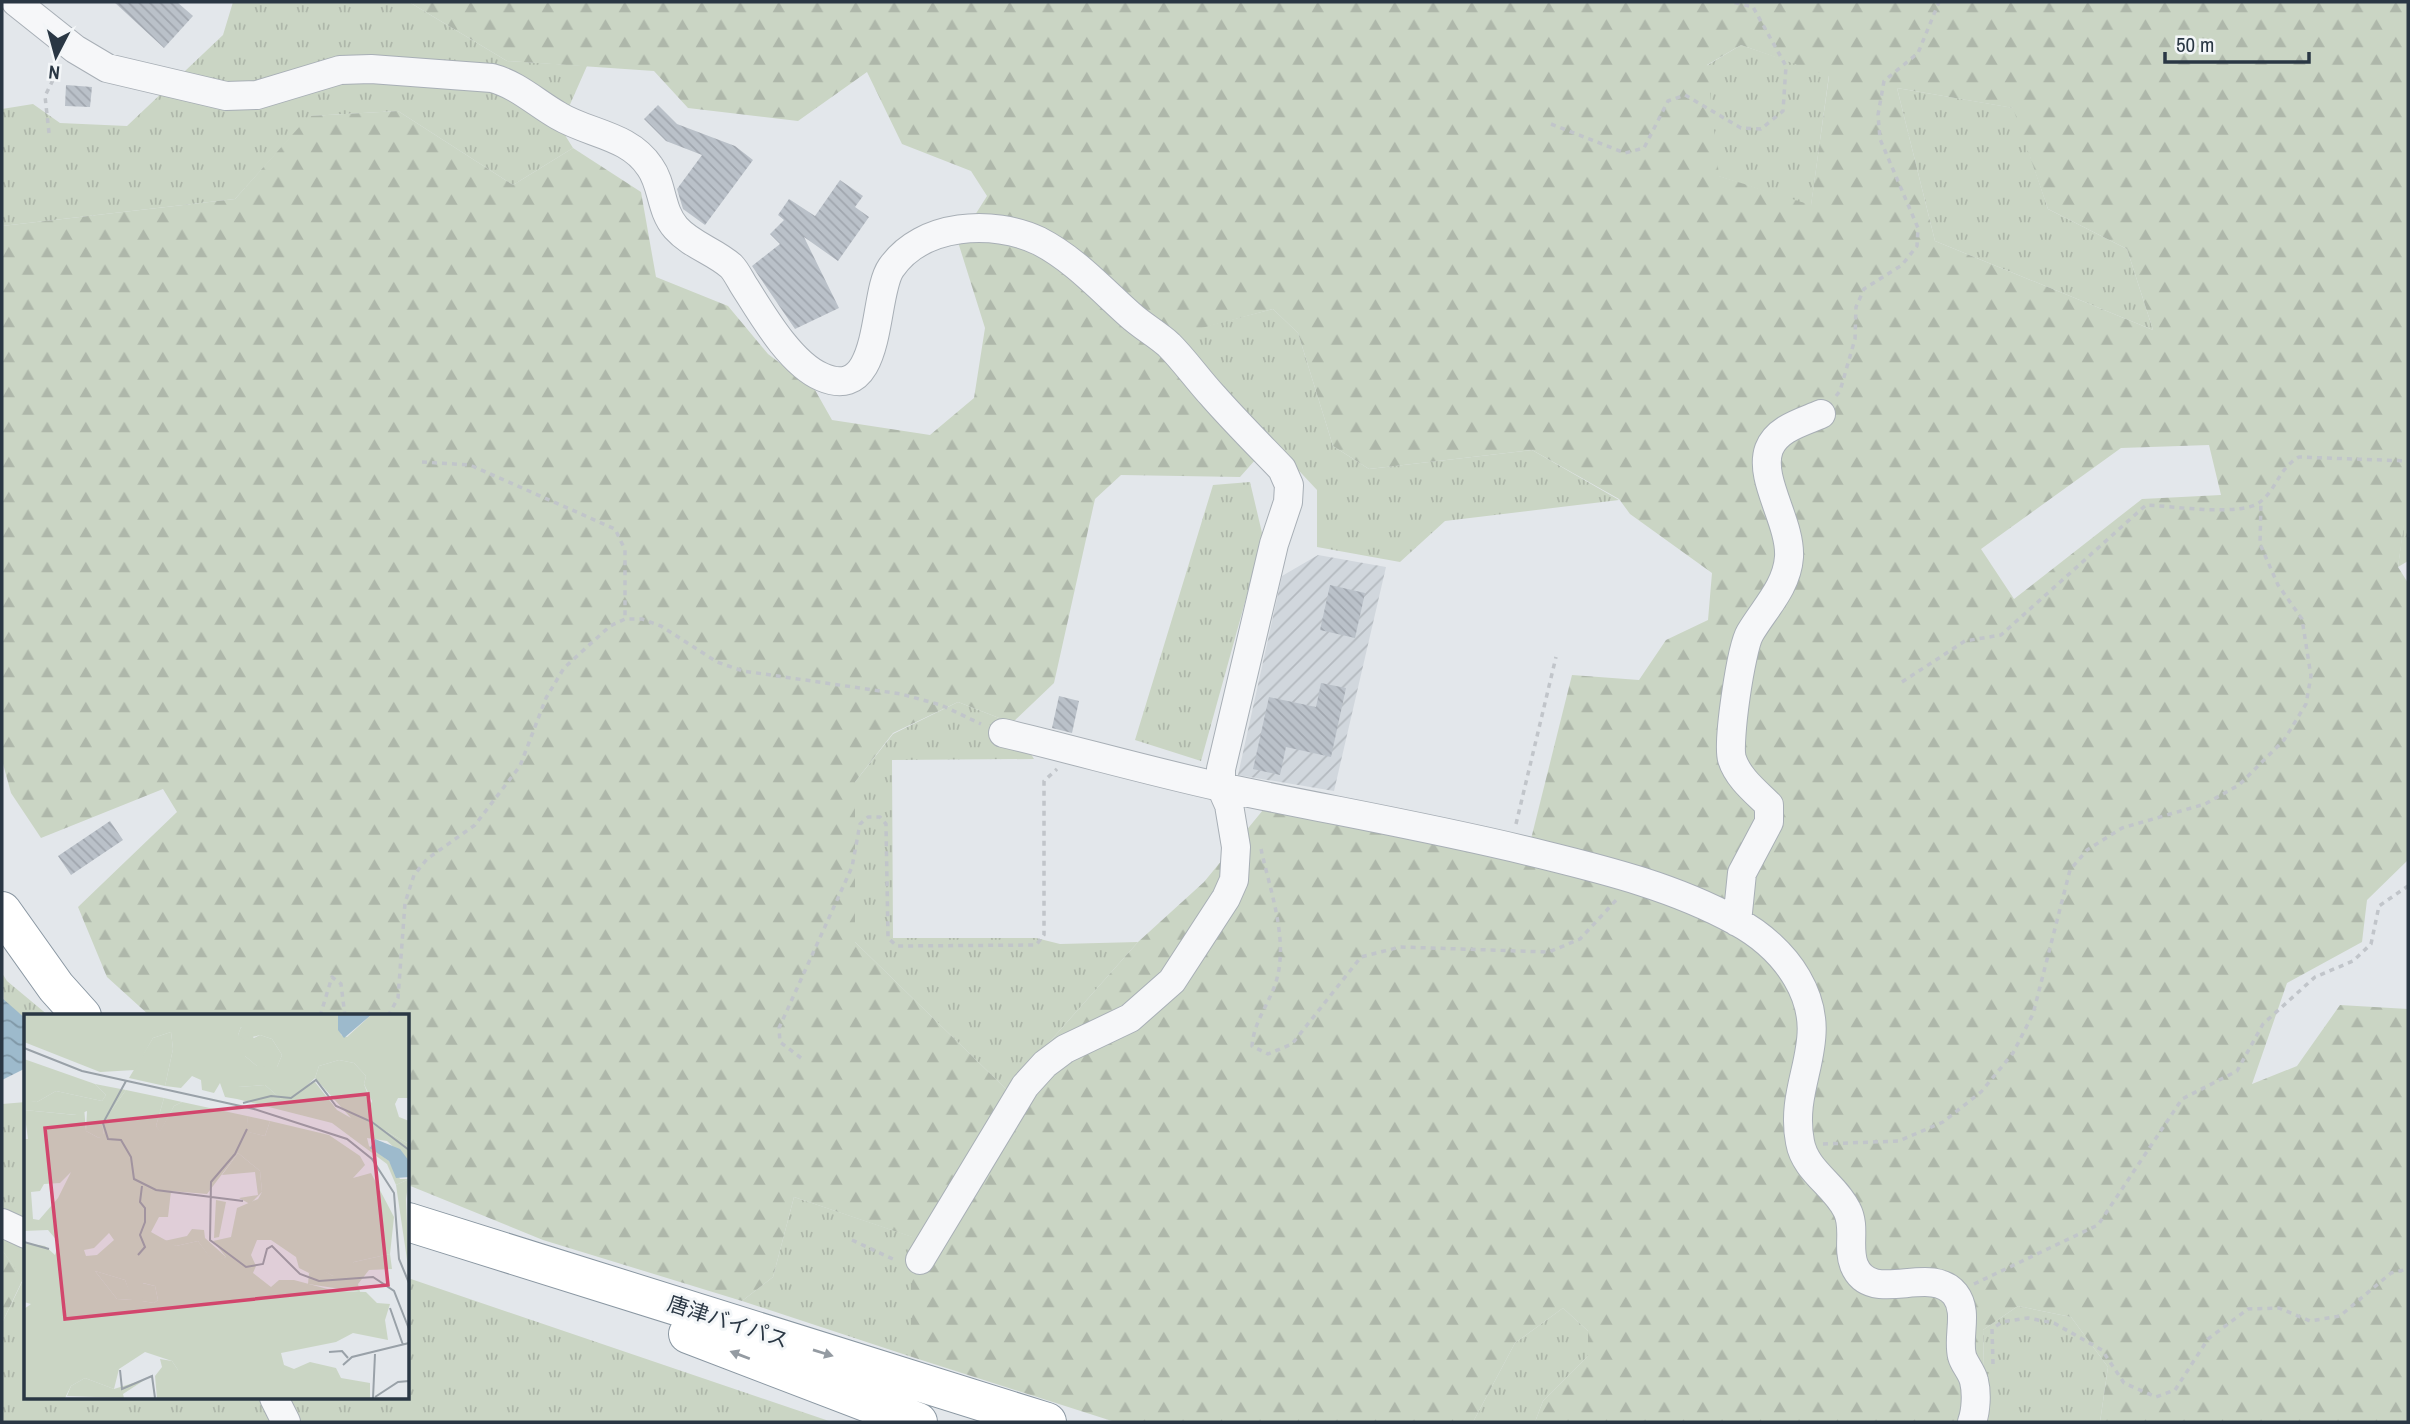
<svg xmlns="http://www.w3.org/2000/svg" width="2410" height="1424" viewBox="0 0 2410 1424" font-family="'Archivo Narrow','Noto Sans JP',sans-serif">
<defs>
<pattern id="industrial-furrows" width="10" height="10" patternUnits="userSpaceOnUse" patternTransform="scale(1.75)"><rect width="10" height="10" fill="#d1d7dd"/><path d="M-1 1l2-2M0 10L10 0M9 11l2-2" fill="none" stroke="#b4b9bf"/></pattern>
<pattern id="grass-tufts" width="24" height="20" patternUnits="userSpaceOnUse" patternTransform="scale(1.75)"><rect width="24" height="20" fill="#cad5c4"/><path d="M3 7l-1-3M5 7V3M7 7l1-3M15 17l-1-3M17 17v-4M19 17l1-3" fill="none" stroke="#aeb7aa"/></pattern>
<pattern id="forest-firs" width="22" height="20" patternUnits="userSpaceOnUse" patternTransform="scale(1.75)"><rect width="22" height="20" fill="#cad5c4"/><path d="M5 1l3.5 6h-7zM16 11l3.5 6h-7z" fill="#aeb7aa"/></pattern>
<pattern id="water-waves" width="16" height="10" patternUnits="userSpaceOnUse" patternTransform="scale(1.75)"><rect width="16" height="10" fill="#9dbacc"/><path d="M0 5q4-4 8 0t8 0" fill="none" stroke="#8098a7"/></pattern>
<pattern id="building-back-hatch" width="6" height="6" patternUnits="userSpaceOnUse" patternTransform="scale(1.75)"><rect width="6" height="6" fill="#bac1c9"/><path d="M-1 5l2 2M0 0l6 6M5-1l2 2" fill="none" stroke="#a0a6ae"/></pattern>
</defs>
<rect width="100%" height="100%" fill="#e3e7eb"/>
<path fill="url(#industrial-furrows)" d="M1318 555 1386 567 1334 791 1238 775 1282 576Z"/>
<path fill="url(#grass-tufts)" d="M233 2H409L507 61 587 66 560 127 573 148 513 185 398 111 310 116 235 199 2 226V109L33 104 60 123 127 126 223 35Z
M1741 45 1829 75 1811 206 1718 176 1706 66Z
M1897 88 2014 108 2048 209 2127 249 2153 330 1935 241Z
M1273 309 1298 333 1333 446 1369 469 1532 450 1619 500 1445 521 1400 562 1317 547V490L1172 335Z
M1250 482 1263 537 1201 761 1135 740 1213 485Z
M2408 497V561L2398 567 2407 498Z
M958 702 1012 723 1034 759 892 760 893 938H1036L1060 944 1138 942 1007 1090 855 942V782L893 734Z
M2 973 7 981 49 1016H26V1019L4 1002Z
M26 1102V1398H261L270 1422H2V1323L23 1280 2 1250V1104Z
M794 1197 913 1237 912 1357 742 1301 773 1277Z
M408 1278 832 1422H298L287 1398H408Z
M2018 1306 2071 1317 2108 1367 2100 1422H1980L1985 1417 1983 1330Z
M1563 1308 1588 1331V1356L1543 1401 1535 1422H1473L1515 1343Z"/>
<path fill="url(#forest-firs)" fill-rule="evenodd" d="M409 2H2408V497L2398 567 2408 583V860L2367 900 2362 942 2287 983 2252 1084 2297 1066 2340 1005 2408 1009V1422H2100L2108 1367 2071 1317 2018 1306 1983 1330 1985 1417 1980 1422H1535L1543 1401 1588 1356V1331L1563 1308 1515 1343 1473 1422H1115L912 1357V1237L794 1197 773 1277 742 1301 543 1240 408 1185V1016H150L107 977 78 907 177 812 163 789 41 838 11 793 2 760V226L235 199 309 116 398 111 513 185 573 148 641 192 656 277 728 306 768 354 815 390 832 420 930 435 974 398 985 328 958 242 987 196 971 171 902 144 867 72 798 121 688 108 654 71 507 61ZM1741 45 1829 76 1811 205 1719 176 1707 65ZM1897 88 2013 108 2048 209 2127 249 2153 330 1935 241ZM1273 309 1298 333 1333 446 1369 469 1532 450 1619 499 1630 514 1712 573 1708 620 1666 640 1639 680 1572 675 1526 859 1263 810 1204 882 1138 942 1007 1090 855 942V782L893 733 958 702 1012 723 1054 683 1095 499 1121 475 1240 477 1256 459 1172 336ZM2209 445 2221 495 2142 499 2014 599 1981 549 2121 448Z
M2 1250 23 1279 2 1323Z"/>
<path fill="url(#water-waves)" d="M2 998 26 1019V1068L2 1080Z"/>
<path fill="url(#building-back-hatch)" d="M114 2H177L193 16 164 48Z
M66 85 92 87 90 107 65 106Z
M658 105 677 124 735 146 753 160 705 225 683 209 677 189 702 155 666 141 644 119Z
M840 180 863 196 855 207 869 217 838 261 804 237 839 308 795 329 752 266 780 244 770 234 784 220 778 215 789 199 815 216Z
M1330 585 1365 593 1355 638 1320 630Z
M1321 683 1346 688 1331 757 1286 747 1280 775 1253 769 1269 697 1316 707Z
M1059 696 1079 701 1072 733 1052 728Z
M110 821 123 840 71 875 58 856Z"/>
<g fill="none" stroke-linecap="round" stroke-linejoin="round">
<defs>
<path id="minor" d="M16 2 75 49 107 68 226 96 257 95 340 70 371 69 492 78C518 85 536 103 559 116 589 134 629 135 650 167 663 185 660 210 676 228 691 245 714 251 731 266 737 272 741 282 746 289 763 316 791 364 822 377 884 404 872 295 891 268 922 223 993 219 1039 241 1074 259 1100 288 1129 314 1142 326 1157 334 1169 345 1185 361 1198 380 1213 396 1235 421 1259 445 1282 469L1289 485 1288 502 1274 544 1221 769V787L1229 805 1236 847 1234 880 1226 898 1172 981 1130 1018 1065 1049 1045 1064 1025 1086 920 1260
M1003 733C1075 750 1148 771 1221 787 1328 810 1437 828 1544 855 1609 871 1676 888 1736 921 1760 934 1783 954 1797 978 1834 1041 1788 1080 1800 1142 1805 1171 1835 1185 1847 1210 1856 1227 1847 1247 1854 1265 1871 1307 1930 1263 1955 1294 1969 1312 1957 1336 1962 1356 1964 1364 1972 1372 1974 1381 1977 1393 1976 1411 1972 1422
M1737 922 1742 873 1769 822V805C1756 792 1738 778 1732 759 1727 744 1741 648 1750 633 1764 609 1787 587 1789 557 1791 522 1758 479 1769 449 1777 428 1803 422 1821 414
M2 1223 26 1234
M274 1398 286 1422"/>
<path id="highway" d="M2 911 56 987 82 1016
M408 1222 1047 1422
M688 1334 918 1422"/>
</defs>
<use href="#minor" stroke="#a8afb6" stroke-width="30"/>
<use href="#highway" stroke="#8a97a2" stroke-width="40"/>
<path stroke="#c1c5ca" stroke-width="3.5" stroke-dasharray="5 5" stroke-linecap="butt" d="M1551 124 1625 153 1644 148 1668 101 1685 95 1741 128 1761 129 1783 111 1786 66 1753 7 1732 2
M49 133 45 96 60 66
M1836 396 1840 391 1855 339 1856 307 1864 289 1902 265 1917 246 1918 228 1880 139 1878 115 1884 81 1918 53 1939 2
M422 462 470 465 615 529 625 550V619
M1902 682 1965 641 2001 635 2146 505C2172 506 2241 517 2260 502 2277 489 2278 469 2299 457L2408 461
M1516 824 1556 657
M1261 849C1270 891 1290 942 1275 985 1267 1007 1254 1022 1252 1046L1268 1054 1292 1044 1361 957 1400 947 1549 952 1580 939 1619 897
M320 1016 332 977 341 984 345 1016
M388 1016 398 998 405 903 414 875 427 859 475 825 520 766 546 698 564 668 610 626 625 619H642L661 626 717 662 743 671 901 694 941 705 981 724
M801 1058 780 1042 779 1028 852 867 860 824 868 817H880L886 824 888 938 897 946 1036 945 1044 935V781L1057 769
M1823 1144 1899 1141 1943 1122 1981 1092 2013 1053 2033 1014 2070 870 2087 850 2122 828 2205 804 2239 785 2284 740 2306 704 2311 676 2302 619 2278 585 2260 544 2261 502
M852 1240 897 1261
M1974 1284 2098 1225 2182 1099 2237 1071 2263 1024 2315 977 2353 961 2371 944 2379 906 2408 886
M1993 1364 1992 1329 2002 1322 2028 1318 2054 1323 2102 1350 2124 1383 2156 1397 2175 1390 2208 1339 2248 1309 2279 1308 2310 1321 2340 1316 2391 1273 2408 1269"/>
<use href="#minor" stroke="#f6f7f9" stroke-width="28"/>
<use href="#highway" stroke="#fff" stroke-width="38"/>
</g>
<defs><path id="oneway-solid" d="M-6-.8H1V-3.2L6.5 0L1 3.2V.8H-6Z" transform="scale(1.75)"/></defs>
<g fill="#949ba2">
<use href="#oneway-solid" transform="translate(823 1353) rotate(17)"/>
<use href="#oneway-solid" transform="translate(740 1355) rotate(-159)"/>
</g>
<g text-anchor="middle" stroke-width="6" stroke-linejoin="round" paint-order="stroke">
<g font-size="21" fill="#2a3744" stroke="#f3f6f8">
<text transform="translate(728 1322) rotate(18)" y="7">唐津バイパス</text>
</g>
</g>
<g transform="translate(24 1014)">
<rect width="385" height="385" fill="#e3e7eb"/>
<path d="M217 13 230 24 236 21 248 25 258 41 253 53H234L221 42 214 21ZM147 18 149 35 141 72 105 64 129 24ZM315 46 330 49 342 62 340 70 356 114 385 130V147L363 127 343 124 345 132 365 147 376 165H385L372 171 363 150 308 109 213 85V73L241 71 257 85 291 68 313 96 327 104 291 64 295 52ZM71 70 102 76 78 109 80 121 75 124 62 117 63 97 53 101 0 96 1 86 13 88 32 77 78 87 82 81ZM140 84 158 88 150 92 136 118 132 112ZM223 102 246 107 241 122 224 118ZM214 139 236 157 238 178 226 190 215 184 234 181 231 158 198 161ZM192 186 202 188 195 223 190 224ZM168 215 180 216 181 224 202 243 189 248 174 227 152 232 140 227 163 222ZM366 240 368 255 345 256 334 270 336 278 284 270 285 259 293 253 309 262 330 248ZM71 257 101 266 109 286 93 285ZM118 269 131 272 134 286 130 289 118 287ZM136 345 148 347 154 356V384H133L131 362 138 353ZM61 364 90 375 122 365 99 380 100 384 43 382 47 372Z" fill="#cad5c4"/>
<path d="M0 1H314L317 21 323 23 347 1H385V84H374L371 90 375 103 385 107V130L356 114 343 100 348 87 340 70 342 62 330 49 315 46 295 52 291 64 275 79 257 85 241 71 214 73 213 85 201 83 196 69 190 79 178 76 177 66 168 62 157 74 141 72 149 35 147 18 129 24 111 56 76 58 0 28ZM217 13 225 24 236 21 248 25 258 41 253 53 233 52 221 42V27L214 21ZM0 45 71 70 82 81 78 87 32 77 13 88 0 87ZM102 76 140 84 132 112 136 117 150 92 158 88 223 102 225 118 241 122 246 107 305 121 336 142 341 151 329 164 347 159 370 203 366 240 330 248 321 260 309 262 293 254 285 259 275 254 272 243 247 226H233L227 241 232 252 229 259 247 273 255 266H270L311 277 342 278 353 289 366 290 361 306 364 326 329 319 312 328 257 339 260 351 270 355 286 348 312 354 317 364 346 369V384H154V356L148 347 121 338 95 355 90 375 61 364 47 372 41 384H0V295L7 290 0 288V229L21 232 31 241 35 229 24 216 0 217V125H4L0 96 52 101 60 93 62 117 75 124 80 120 78 109ZM214 139 236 157 238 178 234 185 213 194 207 223 189 227 202 243 189 247 174 227 152 232 127 218 135 203H144L147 177 183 180ZM47 158 34 184 15 206 9 205 7 178 16 177 20 170 36 169ZM85 219 90 226 73 241 62 242 60 236 70 234ZM71 257 101 266 108 286 93 285ZM119 269 131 272 134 286 130 289 118 287ZM385 165 382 185 385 259 372 171Z" fill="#cad5c4" fill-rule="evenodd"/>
<path d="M314 1H347L320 24 314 16ZM351 125 376 135 385 147V163L372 164 365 147 346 134Z" fill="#9dbacc"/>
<path fill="none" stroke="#99a1a8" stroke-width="2" d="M0 34 58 57 230 95 323 125 348 145 370 179 375 245 385 269M102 67 79 109 84 125 97 126 107 143 110 165 132 176 219 187M219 89 247 82 267 84 292 66 312 92 348 108 385 136M223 115 211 140 187 168 186 226 222 253 239 250 243 235 248 232 276 260 295 267 349 263 370 277 385 315M0 228 25 235M114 241 121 233 116 221 121 208V194L116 188 118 172M366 294 379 331M305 338 318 337 324 344M319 351 328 343 385 329M96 356 98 375 128 362 131 384M351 383 374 368 385 367M349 384 351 340"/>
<path fill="#d2466d" fill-opacity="0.15" stroke="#d2466d" stroke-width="3.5" d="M344 80 364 271 41 305 21 114Z"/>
<rect width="385" height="385" fill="none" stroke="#2a3744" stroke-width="3.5"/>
</g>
<rect width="2410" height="1424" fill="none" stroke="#2a3744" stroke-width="7"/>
<g transform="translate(56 56) rotate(186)" stroke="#f3f6f8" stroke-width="5" paint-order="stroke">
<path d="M0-5L12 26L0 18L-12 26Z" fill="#2a3744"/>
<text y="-10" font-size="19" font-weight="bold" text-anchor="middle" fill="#2a3744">N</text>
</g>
<path d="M2165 52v10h144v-10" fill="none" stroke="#2a3744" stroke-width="3.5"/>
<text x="2176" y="52" font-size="21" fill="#2a3744" stroke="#f3f6f8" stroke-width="5" paint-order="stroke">50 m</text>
</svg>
